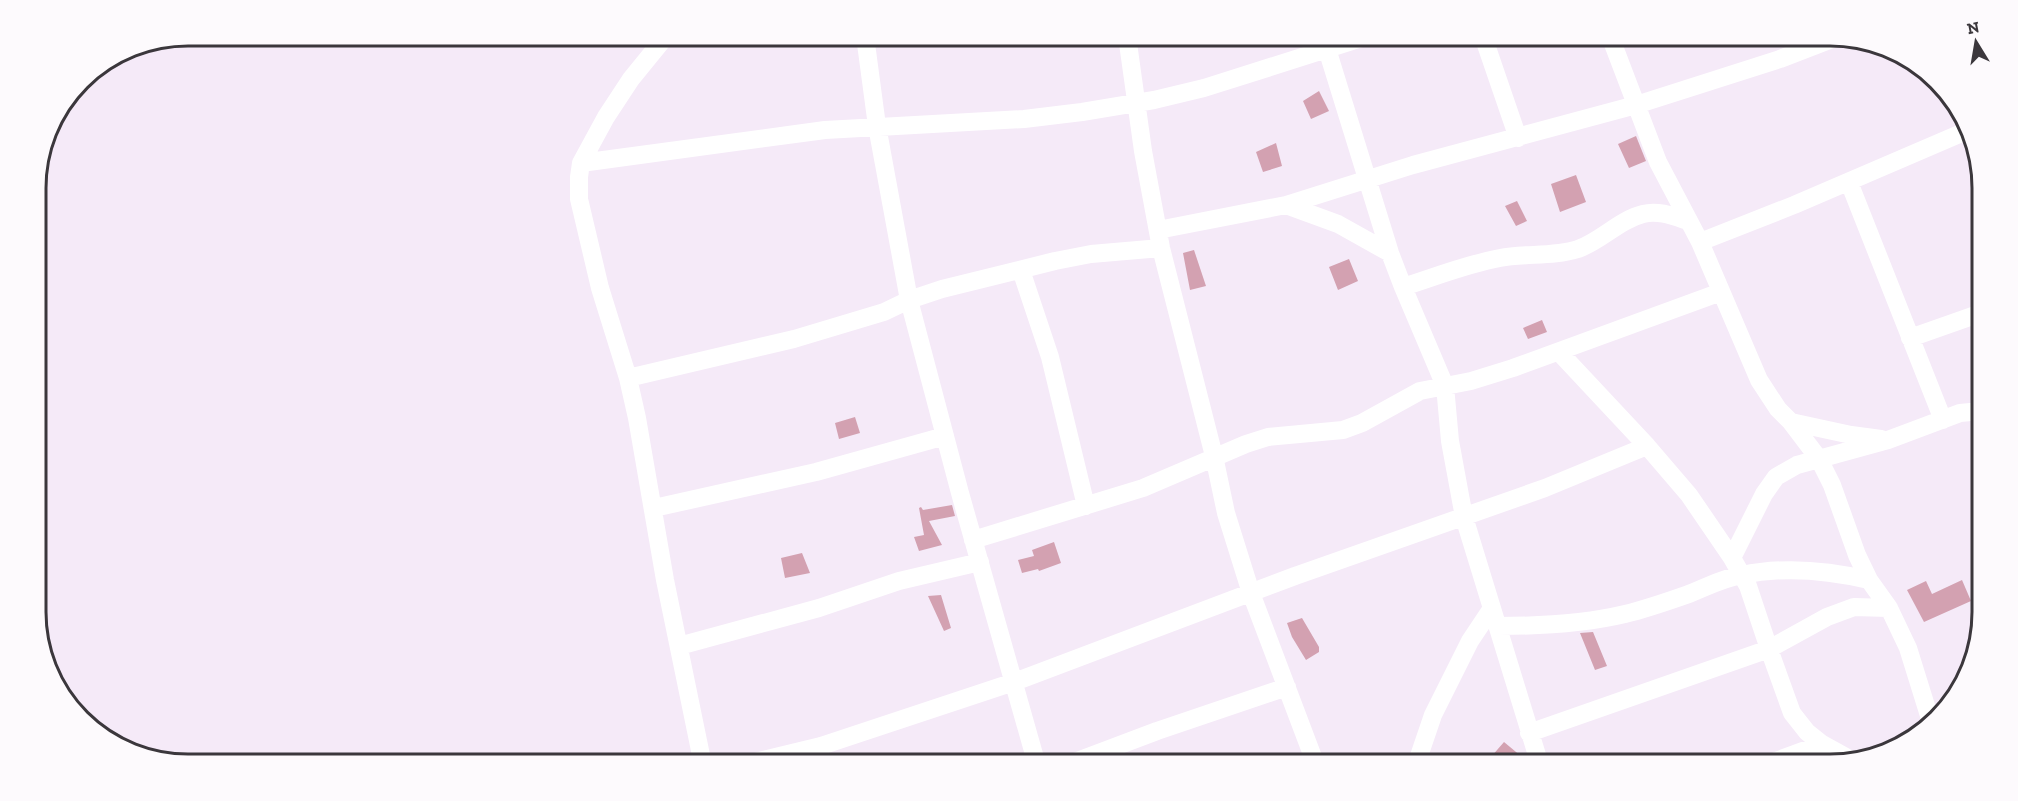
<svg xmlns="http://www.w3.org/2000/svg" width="2018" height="801" viewBox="0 0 2018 801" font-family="'Zilla Slab',serif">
<rect width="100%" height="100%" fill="#f5eaf8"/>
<path fill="#d3a1b1" d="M1319 91 1329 111 1311 119 1303 101Z
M1636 136 1646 161 1629 168 1618 144Z
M1276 143 1282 166 1263 172 1256 152Z
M1576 175 1586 202 1560 212 1551 184Z
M1517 201 1527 221 1516 226 1505 206Z
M1194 250 1206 286 1190 290 1183 253Z
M1349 259 1358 281 1338 290 1329 267Z
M1542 320 1547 332 1528 339 1523 328Z
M855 417 860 433 839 439 835 423Z
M952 505 955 516 929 521 942 545 919 551 914 537 924 535 919 508 921 507 923 510Z
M1054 542 1061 563 1039 571 1038 569 1022 573 1018 560 1034 556 1032 550Z
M802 553 810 573 785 578 781 558Z
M1962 580 1971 601 1924 622 1907 590 1926 581 1932 594Z
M941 595 951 628 944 631 928 596Z
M1302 618 1319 647V652L1306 660 1292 637 1287 623Z
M1593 632 1607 666 1595 670 1580 633Z
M1504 742 1527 761 1528 765H1484Z"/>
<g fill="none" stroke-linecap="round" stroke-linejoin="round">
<path stroke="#fff" stroke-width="18" d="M666 36 631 79 606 117 581 163 579 177V199L600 288 628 378 637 418 665 580 703 765
M865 36 877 126 909 300 960 493 1037 765
M1127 36 1143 151 1161 248 1214 456 1226 513 1251 593 1316 765
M1323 36 1390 253 1403 287 1445 386 1450 441 1464 517 1540 765
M1483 36 1518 138
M1610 36 1658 162 1700 242 1759 380 1778 409 1791 422 1819 459 1832 485 1857 555 1869 580 1889 608 1908 648 1931 722
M581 163 825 130 1024 119 1082 112 1154 100 1204 88 1368 36
M1849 182 1943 420
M1286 205 1338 224 1390 253
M1158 230 1286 205 1413 165 1636 105 1780 59 1837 37
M1700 242 1794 205 1964 132
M1021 270 1050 357 1086 506
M1403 287C1435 277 1467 264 1500 258 1526 253 1553 257 1578 249 1601 241 1619 220 1643 214 1658 210 1673 216 1688 221
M1910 338 1981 313
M1559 352 1647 446 1689 495 1732 558 1748 586 1769 649 1792 713 1807 732 1822 744 1851 760
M628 378 794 339 884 312 909 300 942 289 1055 261 1091 254 1161 248
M1791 422 1851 435 1881 439
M654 508 816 472 945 436
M973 540 1143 488 1246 444 1268 437 1343 430 1362 423 1420 391 1471 381 1513 368 1721 292
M1732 558 1764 494 1776 477 1797 465 1888 440 1960 413 1981 411
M1498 626C1541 626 1583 624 1625 614 1646 609 1666 602 1686 595 1705 588 1722 578 1742 575 1785 566 1827 570 1869 580
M679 646 819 608 899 581 980 562
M1529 733 1769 649 1827 617 1854 607 1889 608
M743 765 821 746 1014 682 1295 576 1545 488 1647 446
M1067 765 1157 731 1287 687
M1416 765 1433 715 1470 641 1492 608
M1765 765 1822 744"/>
</g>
<path d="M0 0H2018V801H0ZM188 46H1830A142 142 0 0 1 1972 188V612A142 142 0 0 1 1830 754H188A142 142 0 0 1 46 612V188A142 142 0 0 1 188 46Z" fill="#fdfafd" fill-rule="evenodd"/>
<path fill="none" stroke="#3b373c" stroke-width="3" d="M188 46H1830A142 142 0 0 1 1972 188V612A142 142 0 0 1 1830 754H188A142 142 0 0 1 46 612V188A142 142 0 0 1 188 46Z"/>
<g transform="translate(1976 42) rotate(349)" stroke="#fdfafd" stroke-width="4.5" paint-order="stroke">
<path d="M0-4.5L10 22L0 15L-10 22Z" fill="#3b373c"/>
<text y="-9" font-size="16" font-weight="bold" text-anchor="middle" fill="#3b373c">N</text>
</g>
</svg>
